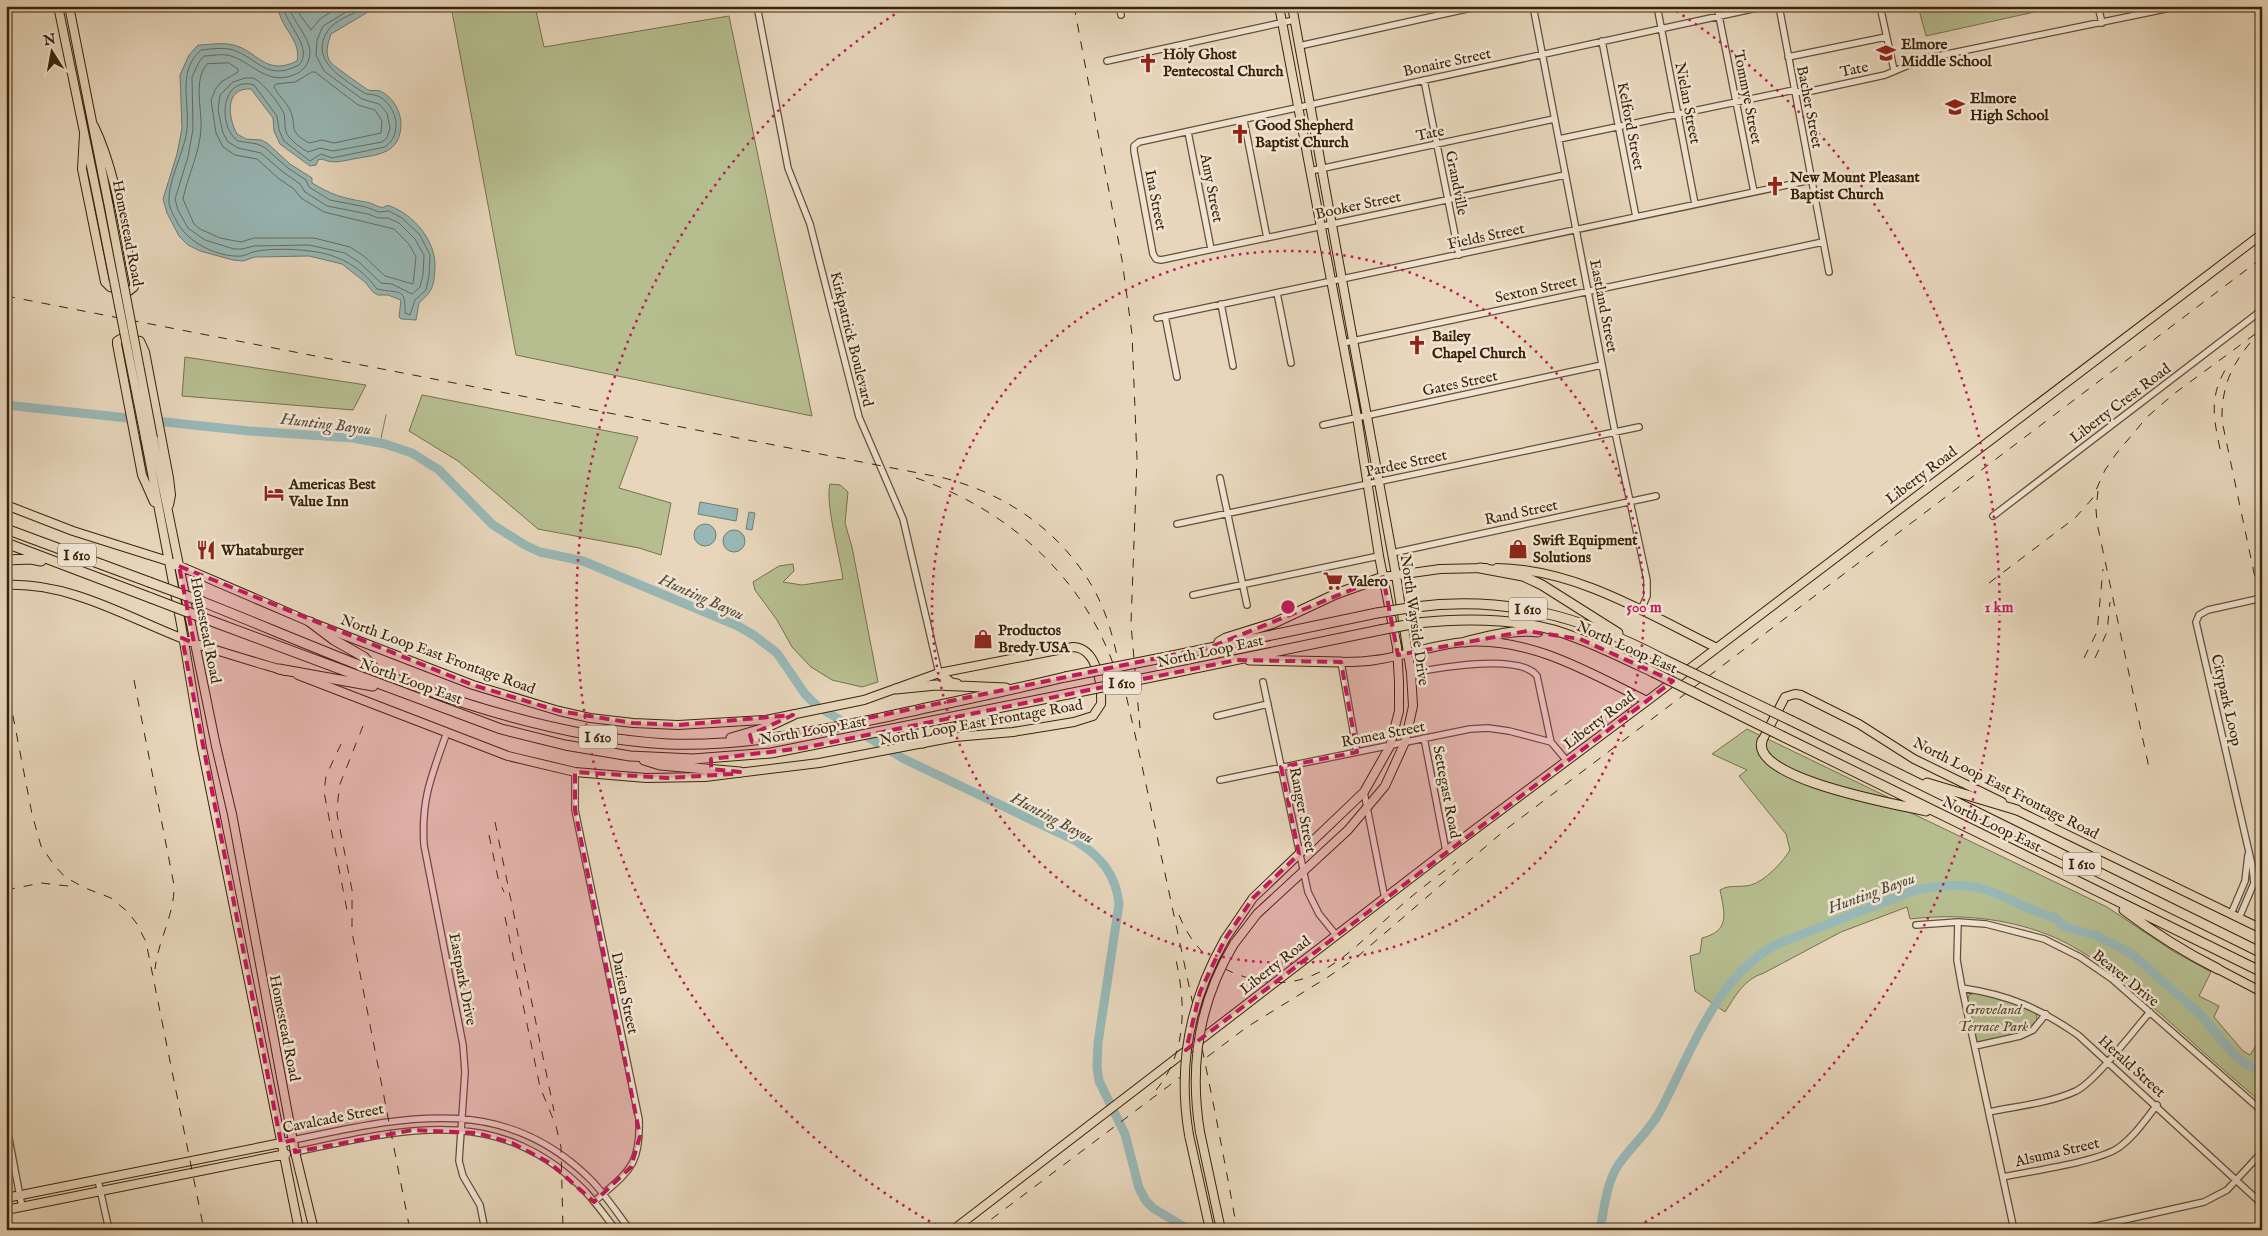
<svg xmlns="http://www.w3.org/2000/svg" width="2268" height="1236" viewBox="0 0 2268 1236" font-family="'IM FELL English',serif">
<rect width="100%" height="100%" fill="#e7d6bb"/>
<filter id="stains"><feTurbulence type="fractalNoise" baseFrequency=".004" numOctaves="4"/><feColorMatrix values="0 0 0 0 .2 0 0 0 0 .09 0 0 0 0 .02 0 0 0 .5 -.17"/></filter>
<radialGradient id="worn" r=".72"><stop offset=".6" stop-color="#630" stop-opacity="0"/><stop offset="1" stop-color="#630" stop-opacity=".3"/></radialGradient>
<path fill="#b6be90" stroke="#78704c" d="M451 6H535L544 47 729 16 812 416 516 355Z
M1918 6H2057V7L1926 36Z
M185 357 366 385 353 410 182 396Z
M422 395 638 437 619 488 671 503 661 555 639 548 538 529 458 461 409 431Z
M830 484 840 485 848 492 845 523 852 547 878 682 862 687 832 680 811 667 792 647 777 620 755 590 753 582 779 566 793 564 794 571 783 582 802 585 843 579C840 557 825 503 830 484Z
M1747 729 1896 801 1903 809 2107 907 2173 951 2211 972 2199 996 2219 1006 2214 1017 2243 1051 2250 1055 2257 1044 2262 1046V1103C2228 1074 2195 1045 2162 1015 2124 982 2086 947 2038 931 1997 917 1952 914 1910 919L1907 907 1841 932 1764 973C1744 979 1736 995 1725 1012L1695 991 1690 956 1700 953 1702 938C1730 931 1725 914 1720 890 1730 884 1740 888 1751 885 1765 881 1783 862 1790 850L1786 834 1739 776 1747 770 1712 754Z
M1975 993 1993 996 2036 1012 2037 1020 2025 1031 2019 1034 1977 1042 1967 1002 1969 995Z"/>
<path fill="#98b8b7" stroke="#727c71" d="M278 6H378L331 34C328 43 324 54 331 63 334 66 365 88 368 90 372 91 376 90 380 91 395 98 404 116 400 133 396 153 377 155 359 158 345 160 334 165 322 159L318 160 316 165 310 166 280 144 274 131 273 118 251 89C224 87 228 118 237 134L246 139 261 140 267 143 290 164 312 178V183C332 195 342 198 366 202 371 202 375 206 380 207 385 209 385 204 390 206 414 215 436 241 435 267 434 286 433 291 419 303L416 320 401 319 399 317 401 300 388 295H378L373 292 365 282 342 264 309 256 255 257 243 261 233 260 200 251 188 245 179 236 167 213 163 199 177 154 182 128 180 75 189 55 198 45C209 45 222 42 233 45 257 50 265 77 297 61 302 40 279 27 278 6Z
M700 502 738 509 736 521 698 514Z
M749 512 755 513 752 530 746 529Z
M694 535a11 11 0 1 1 22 0a11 11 0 1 1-22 0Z
M723 541a11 11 0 1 1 22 0a11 11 0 1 1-22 0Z"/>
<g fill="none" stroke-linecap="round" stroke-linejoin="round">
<path stroke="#696e60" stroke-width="1" d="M283 6C286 25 314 48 299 65 266 82 258 58 233 50 224 47 210 49 201 50 175 73 192 106 186 136 182 155 169 181 169 198 168 206 173 214 176 220 186 242 218 258 242 256 246 255 250 253 253 252 270 248 293 249 310 251 338 254 361 267 377 289 398 294 406 286 405 313L410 315 415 300 426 290 429 276 430 255 420 235 402 218 389 211 379 212 366 207 330 200 309 187 306 180 288 168 264 147 257 144 238 141C217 127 221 75 254 85L277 116 279 130 284 141 310 161 321 154 332 158 385 147C393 141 396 134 396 124 396 113 387 98 375 95 371 94 368 95 364 93 344 79 309 61 327 32 334 19 357 13 369 6
M289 6C293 23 308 34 310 51 310 61 306 68 298 73 268 88 254 63 231 56 223 53 212 56 204 56L199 62 192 77 193 129 188 157 175 199 178 210 188 228 205 240 234 249H242L254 246 309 245 345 253 360 263 381 283 392 284 412 294 420 287 423 275 424 255 415 239 399 223 388 218H378L368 214 327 206 305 192 300 184 283 172 261 153 238 148 228 142 223 133 218 110 220 95 233 82 245 78H253C262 81 280 104 284 114 286 122 283 130 289 137 294 143 301 148 308 152L320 148 333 151 382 142 387 138 390 128 387 113 379 104 362 99 324 71 316 55 317 40 323 26 356 6
M297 6 300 15 311 30 320 19 340 6
M229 63 238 69V72L221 82 215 90 211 100 216 133 223 147 235 155 257 159 278 178 294 189 301 198 324 212 394 229 409 244 416 257 413 284 385 276 365 257 350 247 314 238H254L241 242 220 238 200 229 194 224 183 199C188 175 200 152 201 128 202 108 193 80 207 64Z
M312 72H315L358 105 375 110 382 121 381 133 334 143 322 140 309 143C286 130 298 127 290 110 286 101 277 95 274 86L276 84 295 82Z"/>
<path stroke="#727c71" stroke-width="1" d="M380 443 386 415"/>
<path stroke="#98b8b7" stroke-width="9" d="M6 405 249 431 353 438 385 444 412 453 439 470 493 525 525 545 540 552 583 561 738 626 755 636 777 653 805 694 817 706 904 759 1076 841C1100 856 1116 874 1119 904L1098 1043 1097 1067 1099 1081 1125 1134 1139 1188 1146 1201 1153 1208 1189 1230
M1600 1230C1604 1210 1606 1185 1617 1167 1629 1148 1648 1133 1659 1113 1691 1054 1714 978 1777 944L1915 890C1936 886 1959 883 1980 888 2006 895 2030 912 2056 918L2064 927 2095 935 2132 954 2201 1015 2235 1056 2246 1064 2262 1072"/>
<defs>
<path id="minor" d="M757 6 788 168 810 224 859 417 903 519 939 673
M1119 6 1121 15
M1533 6 1615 432 1647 580V596L1641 610
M1657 6 1695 204
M1717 6 1754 192
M1779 6 1829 272
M1880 6 1894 70
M2098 6 2102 23
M1602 41 1636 217
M1299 46 1480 6
M1788 57 1886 37
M1107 61 1294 20
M1424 80 1459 255
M1244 121 1267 238
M1188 132 1211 249
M1559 139 1794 90 1802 93 1885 75 1923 59 2180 6
M1310 171 1554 119
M1565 175 1161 260 1156 259 1153 254 1134 151V146L1139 142 1766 6
M1277 293 1291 363
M1221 304 1233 366
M1165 316 1177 377
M1157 318 1811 180
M1343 343 1823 242
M1323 425 1602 365
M1220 478 1247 605
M1993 516 2262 310
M1177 524 1639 427
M1392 553 1656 496
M1193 595 1379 556
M1341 662 1357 752
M1411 673C1437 668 1520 653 1537 676L1551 742 1567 761
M1263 682 1308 892 1319 914 1336 935
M1217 716 1268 704
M447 732C432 775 421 798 424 845L463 1045 465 1072 459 1161 463 1176 480 1205 485 1230
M1424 738 1446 851
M575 772V810L639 1119C641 1168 627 1172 594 1202
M1220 780 1470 729 1488 728 1509 731 1551 742
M1364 792 1385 899
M2231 914 2245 881 2248 855
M2239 918 2254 883 2252 865 2196 622 2199 615 2208 610 2262 598
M1958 922 1957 960 1962 988 2014 1230
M1916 925 1958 922 1986 924 2044 939 2080 957 2112 979 2262 1111
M1962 988C2009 995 2039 1008 2078 1035L2262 1204
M1975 1046 2020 1036 2033 1030 2046 1014
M1989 1112C2017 1106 2050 1103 2076 1091 2096 1081 2133 1031 2150 1012
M6 1123 22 1207
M293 1140C400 1118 501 1091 590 1179 605 1194 617 1213 630 1230
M295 1152C402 1130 497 1102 585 1191 596 1203 606 1217 616 1230
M2003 1177C2031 1171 2097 1162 2118 1148 2134 1137 2145 1120 2157 1105
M98 1180 109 1230
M2079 1230 2204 1202 2227 1190 2262 1152"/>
<path id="major" d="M58 6 99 205
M69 6 109 207
M84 134 82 169 105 282 110 287 129 291 134 287V283C123 231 117 174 94 126
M145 437 181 624 202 748 299 1230
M153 438 216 746 232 814 295 1152 314 1230
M154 502 142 475 117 344V341L122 338 140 341 145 352 169 478 171 495 169 505
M6 505 73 531 168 561 310 622 473 685 559 711 590 718 633 723 678 725 766 720 864 700 939 673 1073 647C1097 648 1102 684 1101 704L1093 716 1074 722 1013 732 955 737 819 763 705 777 646 778 575 772 508 756 298 675
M1497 568C1576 569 1648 614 1717 648
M1383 577 1440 569 1486 568
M6 585C73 582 133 621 194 643 224 653 255 662 285 671
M1341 662C1352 662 1364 662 1375 660 1405 656 1435 644 1465 642 1531 637 1590 673 1647 701
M1762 741 1785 697 1795 694 1801 695 1859 724 1914 759 2002 802
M2012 808 2262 929
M1225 939 1253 898 1364 792 1390 746 1399 711V682L1397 647 1379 556 1357 417 1279 6
M1234 944 1257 914 1348 830 1385 786 1405 742 1413 706 1411 673 1396 575 1292 6
M2218 969 2262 992
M1200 1132 1221 1230
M1189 1135 1210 1230
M6 1198 286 1142
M6 1210 286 1154
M953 1230 1446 851 1647 701 2262 234"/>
<path id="highway" d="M6 529 149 582
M6 543 151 598
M6 560 31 559 41 561
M1480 568 1523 576 1542 585 1618 633
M203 602C352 661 507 735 668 744 743 747 817 731 890 716 948 703 1007 691 1065 677
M1415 607C1506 595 1583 617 1663 659
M206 619 501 729 565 745 630 756 693 759 771 753 1068 694
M310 622 334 640 364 657 375 669
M1417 623C1463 618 1510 618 1554 630 1589 641 1621 657 1653 672
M1219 642 1226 638 1274 623 1336 594 1383 577
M1465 642C1489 636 1514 629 1538 632
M1172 656 1377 613
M1249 660 1341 662
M279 669 373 686
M1176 672 1380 630
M939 673 951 683 957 684
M896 689 936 685 1006 688
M1792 721 2262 953
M1784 737 2262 972
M731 738 765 728 793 715
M1762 741C1750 779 1901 805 1926 811
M923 743 986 714
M644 760 660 765 740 772
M1927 783 2017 810
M2124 910C2154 933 2184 952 2218 969"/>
</defs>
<use href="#minor" stroke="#655035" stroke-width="8"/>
<use href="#major" stroke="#3a2308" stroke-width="10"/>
<use href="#highway" stroke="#3a2308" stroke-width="11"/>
<use href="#minor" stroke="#efe4d3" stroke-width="5.5"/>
<use href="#major" stroke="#e7d6bb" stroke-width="8"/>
<use href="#highway" stroke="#e7d6bb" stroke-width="9"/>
<path stroke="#3a2308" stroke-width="1" stroke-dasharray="9 9" stroke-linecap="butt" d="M1074 6 1122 260 1132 334 1137 459 1131 624 1140 728
M6 296 944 478C1006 494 1059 530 1092 586 1109 615 1115 646 1122 678 1132 720 1141 761 1150 803 1180 945 1212 1087 1237 1230
M2250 343C2230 367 2221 390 2222 421L2257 587
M2220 449C2213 415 2209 396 2228 365
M916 478C1008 509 1085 578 1116 672
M2098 491 2096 509 2097 523 2149 768
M1989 583 2075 518 2092 499 2105 470 2116 454 2147 417 2175 393 2262 329
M2084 658 2097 632 2103 569
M2095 658 2107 632 2110 602
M6 680 32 814 41 846 54 865 65 877 85 888 111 898 128 912 137 924 146 942 204 1230
M134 680 174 885C175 914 158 940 155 969
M363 726 340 784 338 799 337 814 352 890V932L357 958 410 1230
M341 744 326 776 324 792 347 910
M495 822 554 1111
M489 835 498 878 504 892
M6 890 41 883 77 887
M1179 915C1190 943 1210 965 1239 975 1309 1001 1346 955 1394 912 1413 894 1435 878 1456 862
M505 917 540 1087 556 1126 561 1147 563 1230
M1156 1090C1187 1053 1186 1005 1176 960
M977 1230 1247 1027 1328 977 1357 957 1505 830 2262 258"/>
<defs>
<path id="major-bridge" d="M99 205 145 437
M109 207 153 438
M1200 1132C1189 1065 1199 1002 1234 944
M1189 1135C1177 1065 1190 1000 1225 939"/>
<path id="highway-bridge" d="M149 582 203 602
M151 598 206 619
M1377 613 1415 607
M1380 630 1417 623
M1663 659 1792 721
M1653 672 1784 737
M1065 677 1172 656
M1068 694 1176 672"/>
</defs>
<use href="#major-bridge" stroke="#3a2308" stroke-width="10" stroke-linecap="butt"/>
<use href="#highway-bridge" stroke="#3a2308" stroke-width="11" stroke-linecap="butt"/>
<use href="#major-bridge" stroke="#e7d6bb" stroke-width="8"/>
<use href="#highway-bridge" stroke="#e7d6bb" stroke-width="9"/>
</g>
<path fill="#c2185b" fill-opacity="0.2" stroke="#c2185b" stroke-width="4" stroke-dasharray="10 6" stroke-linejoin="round" d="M179 566 473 685 559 711 633 723 678 725 793 715 750 735 752 742 1211 647 1383 577 1398 655 1527 631 1580 639 1673 681 1186 1050 1200 992 1225 939 1253 898 1299 854 1281 767 1357 752 1341 662 1237 660 803 748 711 759V769L740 772 732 774 667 778 575 772V810L640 1136 631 1167 594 1202 550 1163 512 1143 477 1133 413 1130 295 1152 293 1140 281 1143 182 638 194 643Z"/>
<g fill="none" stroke="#c2185b" stroke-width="2.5" stroke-dasharray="2.5 5">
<circle cx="1288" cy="607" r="356"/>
<path d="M943 1229A711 711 0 0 1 906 7M1670 7A711 711 0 0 1 1633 1229"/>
</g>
<defs>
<symbol id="school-bare" viewBox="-9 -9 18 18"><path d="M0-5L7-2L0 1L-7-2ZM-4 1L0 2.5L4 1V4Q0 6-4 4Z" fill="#8f2418" stroke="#efe4d3" stroke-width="2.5" paint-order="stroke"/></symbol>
<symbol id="church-bare" viewBox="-9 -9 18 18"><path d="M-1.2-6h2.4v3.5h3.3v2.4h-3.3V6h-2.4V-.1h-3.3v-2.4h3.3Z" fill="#8f2418" stroke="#efe4d3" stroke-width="2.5" paint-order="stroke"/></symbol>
<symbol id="hotel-bare" viewBox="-9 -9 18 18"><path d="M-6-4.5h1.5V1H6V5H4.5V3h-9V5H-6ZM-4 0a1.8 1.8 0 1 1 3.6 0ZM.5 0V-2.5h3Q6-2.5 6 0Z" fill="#8f2418" stroke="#efe4d3" stroke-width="2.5" paint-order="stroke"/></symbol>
<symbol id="shop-bare" viewBox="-9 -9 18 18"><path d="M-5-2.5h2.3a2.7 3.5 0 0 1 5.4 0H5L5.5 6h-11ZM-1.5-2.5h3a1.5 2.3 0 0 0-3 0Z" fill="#8f2418" stroke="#efe4d3" stroke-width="2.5" paint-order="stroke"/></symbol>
<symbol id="restaurant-bare" viewBox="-9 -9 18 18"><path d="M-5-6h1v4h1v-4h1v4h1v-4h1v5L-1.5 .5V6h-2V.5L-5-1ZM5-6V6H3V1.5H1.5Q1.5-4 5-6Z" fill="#8f2418" stroke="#efe4d3" stroke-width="2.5" paint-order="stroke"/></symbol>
<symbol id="supermarket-bare" viewBox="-9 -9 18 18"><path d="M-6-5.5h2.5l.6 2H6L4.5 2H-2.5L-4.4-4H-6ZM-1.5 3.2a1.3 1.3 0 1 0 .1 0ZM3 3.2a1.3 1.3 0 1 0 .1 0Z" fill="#8f2418" stroke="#efe4d3" stroke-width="2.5" paint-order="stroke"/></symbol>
</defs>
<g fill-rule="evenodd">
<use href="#school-bare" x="1872" y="39" width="28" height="28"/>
<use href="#church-bare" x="1134" y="49" width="28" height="28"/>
<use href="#school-bare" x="1941" y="93" width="28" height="28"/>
<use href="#church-bare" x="1226" y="120" width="28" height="28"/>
<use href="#church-bare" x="1761" y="172" width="28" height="28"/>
<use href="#church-bare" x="1403" y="331" width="28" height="28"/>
<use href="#hotel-bare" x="260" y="479" width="28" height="28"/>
<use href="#shop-bare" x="1504" y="535" width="28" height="28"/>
<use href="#restaurant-bare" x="192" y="536" width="28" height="28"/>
<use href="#supermarket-bare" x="1319" y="567" width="28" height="28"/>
<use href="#shop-bare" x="969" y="625" width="28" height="28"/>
</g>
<g text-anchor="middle" stroke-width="5" stroke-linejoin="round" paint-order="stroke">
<g fill="#efe4d3" stroke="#705d45" stroke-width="1">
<rect x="58" y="543.5" width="38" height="23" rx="4"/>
<rect x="1509" y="597.5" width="38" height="23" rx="4"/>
<rect x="1103" y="671.5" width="38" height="23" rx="4"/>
<rect x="579" y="725.5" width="38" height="23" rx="4"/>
<rect x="2063" y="852.5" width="38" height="23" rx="4"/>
</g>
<g font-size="14" font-weight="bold" fill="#3a2308">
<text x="77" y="560">I 610</text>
<text x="1528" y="614">I 610</text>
<text x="1122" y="688">I 610</text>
<text x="598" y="742">I 610</text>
<text x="2082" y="869">I 610</text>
</g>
<g font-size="15" font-weight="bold" fill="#3a2308" stroke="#efe4d3" text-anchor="start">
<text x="1901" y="49">Elmore<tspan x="1901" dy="17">Middle School</tspan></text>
<text x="1163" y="59">Holy Ghost<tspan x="1163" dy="17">Pentecostal Church</tspan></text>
<text x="1970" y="103">Elmore<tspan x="1970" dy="17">High School</tspan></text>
<text x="1255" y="130">Good Shepherd<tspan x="1255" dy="17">Baptist Church</tspan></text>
<text x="1790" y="182">New Mount Pleasant<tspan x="1790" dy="17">Baptist Church</tspan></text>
<text x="1432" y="341">Bailey<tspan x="1432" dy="17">Chapel Church</tspan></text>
<text x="289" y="489">Americas Best<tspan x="289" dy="17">Value Inn</tspan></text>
<text x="1533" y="545">Swift Equipment<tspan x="1533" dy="17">Solutions</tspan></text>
<text x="221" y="555">Whataburger</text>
<text x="1348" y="586">Valero</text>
<text x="998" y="635">Productos<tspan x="998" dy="17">Bredy USA</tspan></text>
</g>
<g font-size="15" fill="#3a2308" stroke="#efe4d3">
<text transform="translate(1447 62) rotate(-12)" y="5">Bonaire Street</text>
<text transform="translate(1854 69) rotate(-12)" y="5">Tate</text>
<text transform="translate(1748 97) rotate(79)" y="5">Tommye Street</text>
<text transform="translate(1688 103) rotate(79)" y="5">Nielan Street</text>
<text transform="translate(1810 107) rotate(79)" y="5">Bacher Street</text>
<text transform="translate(1631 126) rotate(79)" y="5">Kelford Street</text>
<text transform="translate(1430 133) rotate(-12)" y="5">Tate</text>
<text transform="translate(1457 183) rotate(79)" y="5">Grandville</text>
<text transform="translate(1212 188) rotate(79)" y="5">Amy Street</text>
<text transform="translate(1156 200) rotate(79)" y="5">Ina Street</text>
<text transform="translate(1358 205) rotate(-12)" y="5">Booker Street</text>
<text transform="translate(128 233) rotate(79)" y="5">Homestead Road</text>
<text transform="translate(1486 236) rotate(-12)" y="5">Fields Street</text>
<text transform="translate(1536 289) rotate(-12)" y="5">Sexton Street</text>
<text transform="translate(1604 306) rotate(79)" y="5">Eastland Street</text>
<text transform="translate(852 339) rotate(76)" y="5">Kirkpatrick Boulevard</text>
<text transform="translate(1460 383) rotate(-12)" y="5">Gates Street</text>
<text transform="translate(2120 403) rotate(-37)" y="5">Liberty Crest Road</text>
<text transform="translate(1406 463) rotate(-12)" y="5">Pardee Street</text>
<text transform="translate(1921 475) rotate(-37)" y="5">Liberty Road</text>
<text transform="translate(1521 512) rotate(-12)" y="5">Rand Street</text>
<text transform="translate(1415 620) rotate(82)" y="5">North Wayside Drive</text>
<text transform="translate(206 630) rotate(79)" y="5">Homestead Road</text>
<text transform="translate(1627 647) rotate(24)" y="5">North Loop East</text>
<text transform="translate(1210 651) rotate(-12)" y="5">North Loop East</text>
<text transform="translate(438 654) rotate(20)" y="5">North Loop East Frontage Road</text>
<text transform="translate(411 681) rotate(20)" y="5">North Loop East</text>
<text transform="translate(2227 700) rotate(77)" y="5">Citypark Loop</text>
<text transform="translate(1599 720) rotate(-37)" y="5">Liberty Road</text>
<text transform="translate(981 722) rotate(-10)" y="5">North Loop East Frontage Road</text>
<text transform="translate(813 730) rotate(-10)" y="5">North Loop East</text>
<text transform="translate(1383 734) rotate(-11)" y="5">Romea Street</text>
<text transform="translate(2006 788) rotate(27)" y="5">North Loop East Frontage Road</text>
<text transform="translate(1447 792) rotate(79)" y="5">Settegast Road</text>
<text transform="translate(1303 810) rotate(79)" y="5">Ranger Street</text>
<text transform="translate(1992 824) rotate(26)" y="5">North Loop East</text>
<text transform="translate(1275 965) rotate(-38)" y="5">Liberty Road</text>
<text transform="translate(2126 978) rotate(39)" y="5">Beaver Drive</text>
<text transform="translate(463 979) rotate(79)" y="5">Eastpark Drive</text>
<text transform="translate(625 993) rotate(78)" y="5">Darien Street</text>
<text transform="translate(285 1028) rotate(79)" y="5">Homestead Road</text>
<text transform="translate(2132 1066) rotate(42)" y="5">Herald Street</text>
<text transform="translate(333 1118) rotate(-11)" y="5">Cavalcade Street</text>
<text transform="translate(2057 1152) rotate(-13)" y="5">Alsuma Street</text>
</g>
<g font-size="15" font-style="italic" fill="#594a2a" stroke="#efe4d3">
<text x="1993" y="1014">Groveland<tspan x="1993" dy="17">Terrace Park</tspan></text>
</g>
<g font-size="16" font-style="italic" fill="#524834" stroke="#efe4d3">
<text transform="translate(326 423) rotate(7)" y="6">Hunting Bayou</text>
<text transform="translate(702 596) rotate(24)" y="6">Hunting Bayou</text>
<text transform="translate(1053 817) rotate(28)" y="6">Hunting Bayou</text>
<text transform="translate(1871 892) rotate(-20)" y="6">Hunting Bayou</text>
</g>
</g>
<circle cx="1288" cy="607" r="8" fill="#c2185b" stroke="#efe4d3" stroke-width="2.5"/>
<g font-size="15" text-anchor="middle" font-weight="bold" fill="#c2185b" stroke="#efe4d3" stroke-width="5" stroke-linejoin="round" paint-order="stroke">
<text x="1644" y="612">500 m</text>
<text x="1999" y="612">1 km</text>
</g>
<rect width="2268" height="1236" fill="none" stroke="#e7d6bb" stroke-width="25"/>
<rect x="8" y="8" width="2253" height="1221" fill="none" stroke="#3a2308" stroke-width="2.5"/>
<rect x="12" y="12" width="2243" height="1211" fill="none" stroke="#3a2308"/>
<g transform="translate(52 52) rotate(349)" stroke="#efe4d3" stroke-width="4" paint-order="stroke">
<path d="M0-4L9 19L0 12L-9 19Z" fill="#3a2308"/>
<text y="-8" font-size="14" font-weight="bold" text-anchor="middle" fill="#3a2308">N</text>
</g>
<rect width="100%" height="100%" filter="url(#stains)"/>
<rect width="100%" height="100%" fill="url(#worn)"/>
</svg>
